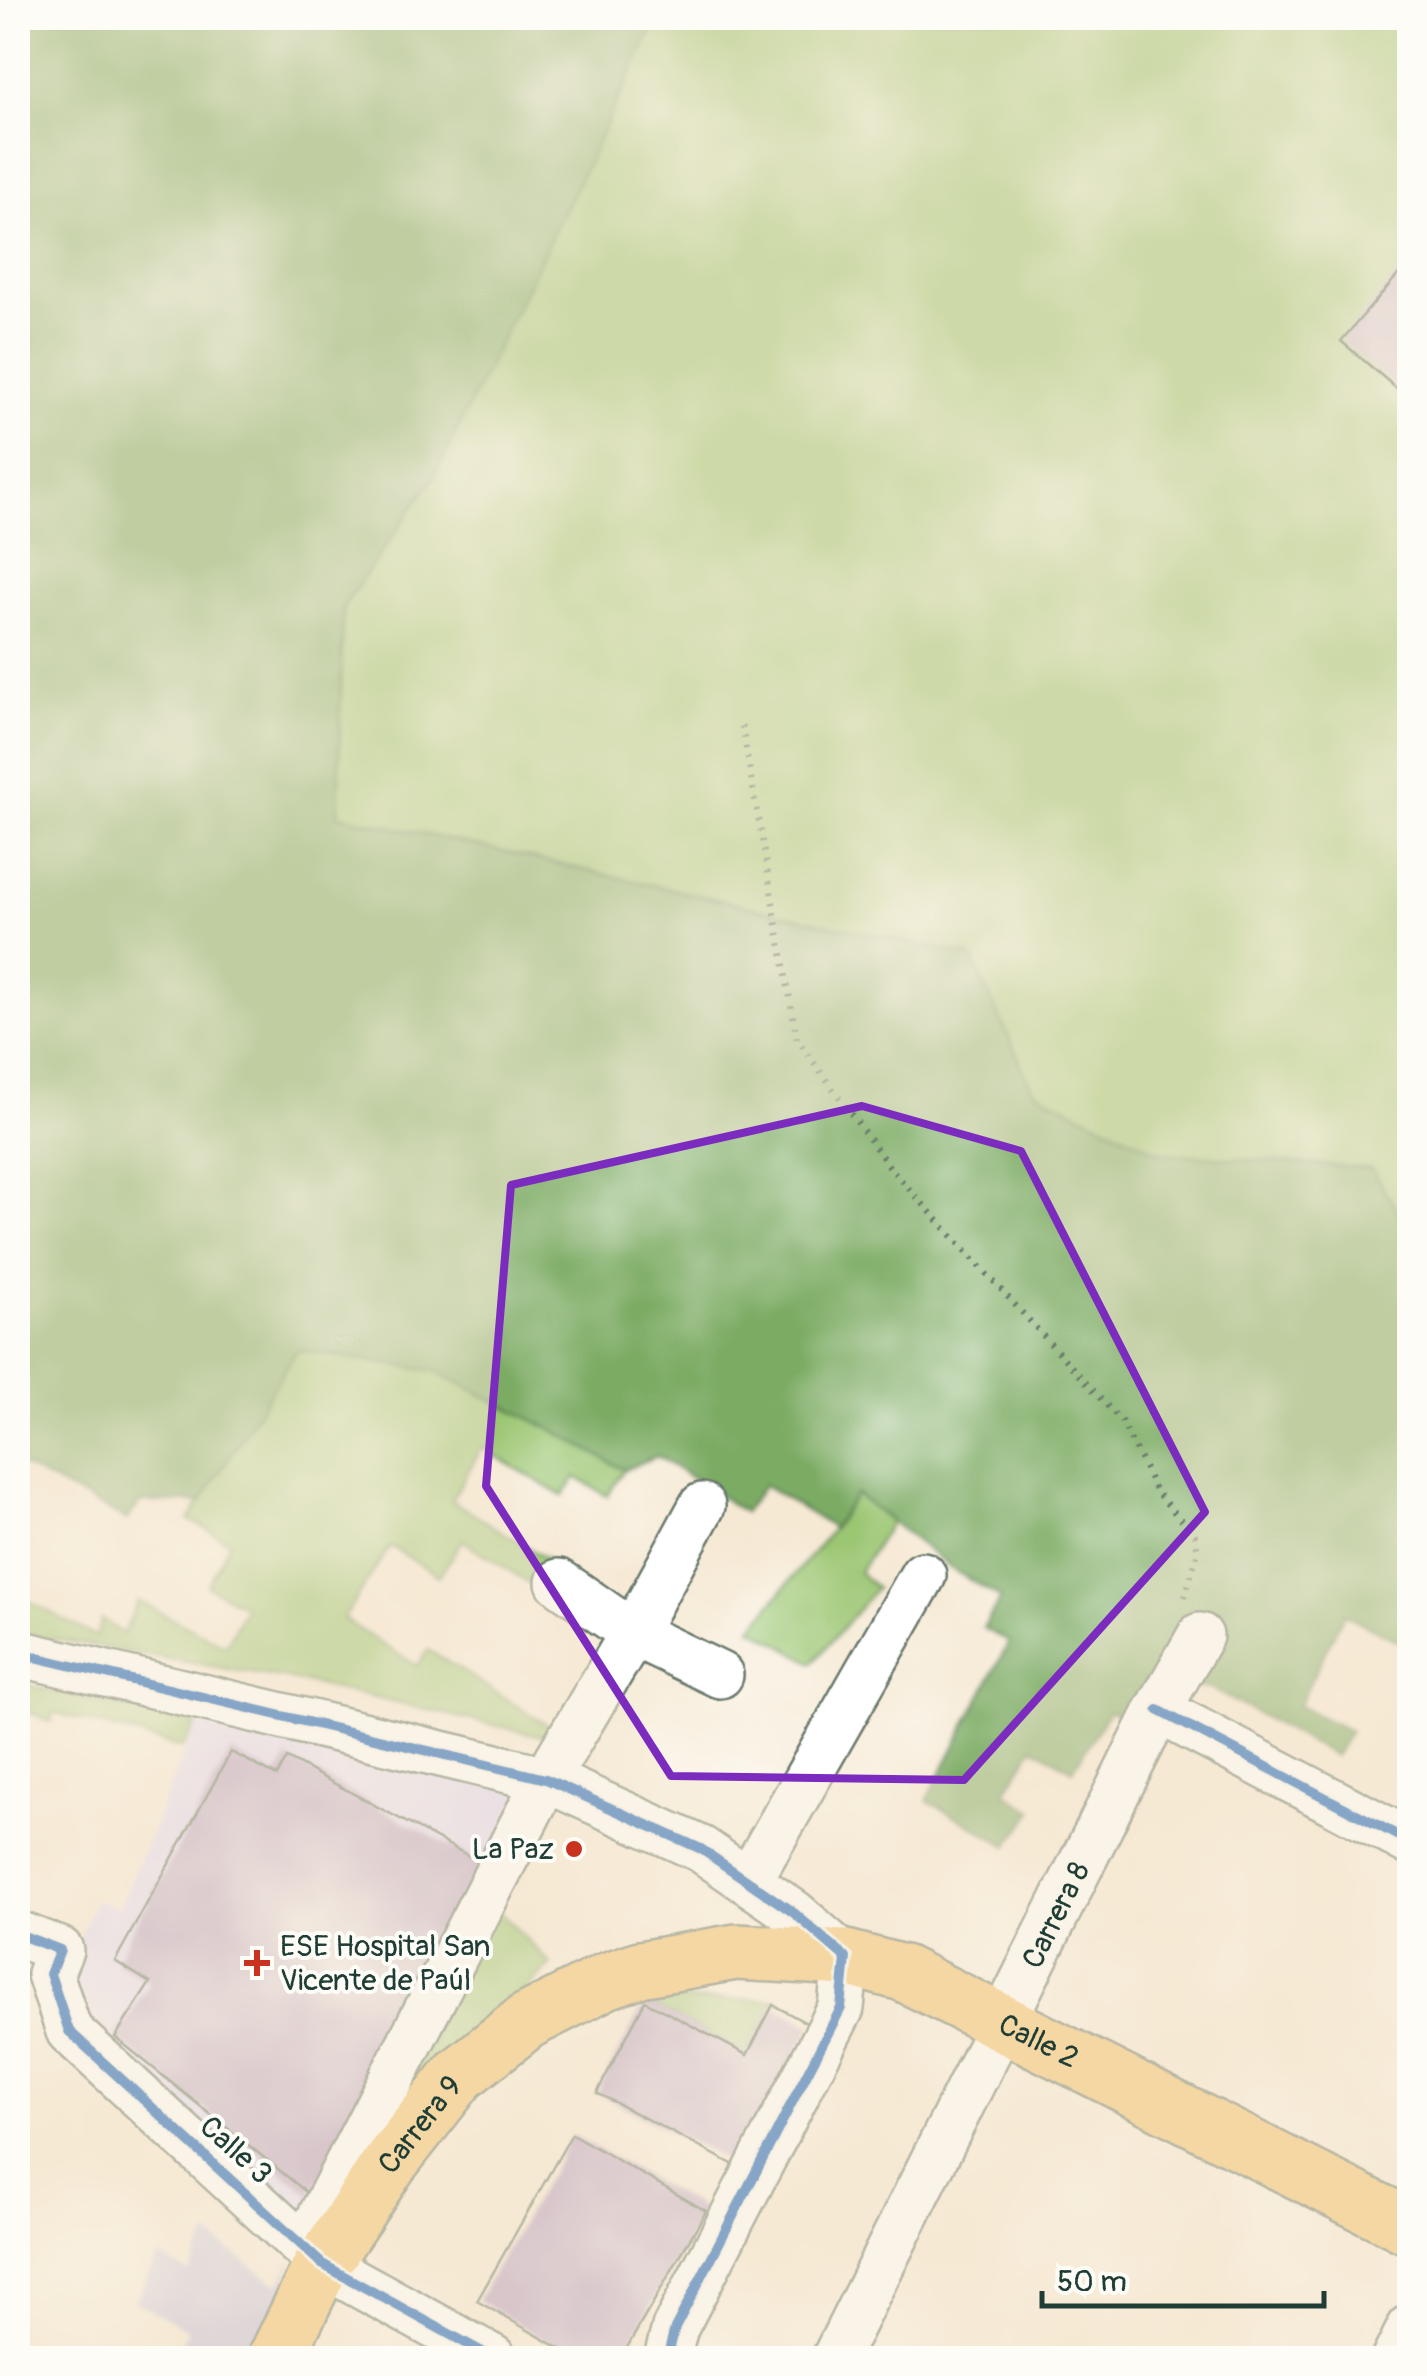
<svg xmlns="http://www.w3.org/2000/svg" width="1427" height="2376" viewBox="0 0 1427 2376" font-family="Pangolin,sans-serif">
<rect width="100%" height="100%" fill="#fdfcf7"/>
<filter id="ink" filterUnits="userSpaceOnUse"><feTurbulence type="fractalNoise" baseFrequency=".01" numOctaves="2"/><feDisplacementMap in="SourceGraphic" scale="20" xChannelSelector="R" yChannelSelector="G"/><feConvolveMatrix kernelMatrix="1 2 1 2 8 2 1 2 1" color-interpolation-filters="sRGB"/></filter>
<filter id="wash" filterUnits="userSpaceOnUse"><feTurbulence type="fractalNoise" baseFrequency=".0048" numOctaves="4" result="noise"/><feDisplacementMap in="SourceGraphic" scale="40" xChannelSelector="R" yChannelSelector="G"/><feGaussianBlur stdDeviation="2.25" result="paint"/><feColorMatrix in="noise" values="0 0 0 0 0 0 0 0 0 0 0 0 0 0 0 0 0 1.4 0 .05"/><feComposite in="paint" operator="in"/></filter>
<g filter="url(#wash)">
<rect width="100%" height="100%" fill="#f6e9d4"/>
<path fill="#ded5f5" d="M197 1723 543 1794 305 2220 82 2024 59 1974 76 1947 95 1900 119 1908Z"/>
<path fill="#c3c1db" d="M208 2235 278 2284 293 2258 273 2358H173L188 2330 135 2302 158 2256 189 2272Z"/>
<path fill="#9bc672" stroke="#5d8253" stroke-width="2.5" d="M18 18H1409V1229L1371 1169 1162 1153 1033 1090 971 956 338 815 343 607 432 479Z
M297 1350 435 1371 557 1432 624 1470 607 1496 576 1477 563 1496 482 1448 451 1500 562 1569 556 1579 539 1569 529 1583 462 1540 439 1576 390 1546 343 1619 417 1666 428 1650 551 1727 546 1737 304 1682 18 1633V1595L96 1637 102 1619 123 1634 138 1601 226 1646 245 1607 207 1586 230 1542 189 1520Z
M855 1494 891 1522 859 1572 876 1588 813 1663 752 1628 833 1528Z
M18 1683 197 1723 183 1748 53 1712 51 1722 18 1707Z
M492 1905 551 1964 426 2095 323 2250Z
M777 1999 747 2055 645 2001Z"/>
<path fill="#7cab64" stroke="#4e744c" stroke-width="2.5" d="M18 18H658L433 479 343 607 338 815 971 956 1033 1090 1162 1153 1371 1169 1409 1229V1647L1344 1614 1298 1706 1350 1731 1335 1756 1211 1689 1181 1685 1152 1732 1109 1711 1073 1770 1033 1747 1005 1792 1033 1811 1008 1846 927 1800 1009 1642 983 1628 1001 1598 953 1570 856 1494 833 1528 764 1485 744 1512 657 1456 624 1470 557 1432 435 1371 297 1350 201 1502H141L127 1520 18 1464Z"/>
<g id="blocks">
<path fill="#b49bc1" d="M1410 261V400L1341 341Z
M231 1752 277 1776 287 1758 493 1869 310 2195 115 2037 150 1983 115 1961Z
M645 2001 747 2055 773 2005 812 2026 738 2167 597 2093Z
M572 2134 706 2211 621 2358H577L477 2301Z"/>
</g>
</g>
<g filter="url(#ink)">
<use href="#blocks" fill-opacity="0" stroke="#6a796c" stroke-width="2.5"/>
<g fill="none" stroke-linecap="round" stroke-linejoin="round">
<defs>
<g id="street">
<path d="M559 1582 633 1633 720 1675"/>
<path d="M18 1653 546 1779 701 1849 794 1913 846 1958 841 2008 675 2328 667 2358"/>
<path d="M1158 1710 1410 1842"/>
<path d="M749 1880 923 1575"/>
<path d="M18 1934 60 1950 50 1974 69 2031 322 2264 493 2358"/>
<path d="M305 2247 546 1779 633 1633 702 1506"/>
<path id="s1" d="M835 2358 1158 1710 1200 1636"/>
<path d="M1395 2358 1410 2328"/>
</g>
<g id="highway">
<path id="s2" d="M276 2358 322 2264 389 2164 459 2075 527 2021 606 1981 640 1969 736 1952 846 1958 903 1973 1410 2227"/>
</g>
</defs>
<use href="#street" stroke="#6a796c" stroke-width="50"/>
<use href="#highway" stroke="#6a796c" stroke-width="60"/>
<path stroke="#6a796c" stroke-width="6" stroke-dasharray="2.5 8" stroke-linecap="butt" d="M742 726 797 1039 891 1169 1122 1422 1156 1492 1195 1535 1198 1552 1184 1600"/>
<use href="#street" stroke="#fff" stroke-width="45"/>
<use href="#highway" stroke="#f3c26a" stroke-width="55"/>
<defs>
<path id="cycleway" d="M18 1653 546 1779 701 1849 794 1913 846 1958 841 2008 675 2328 667 2358
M1158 1710 1410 1842
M18 1934 60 1950 50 1974 69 2031 322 2264 493 2358"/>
</defs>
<use href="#cycleway" stroke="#fdfcf7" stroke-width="16"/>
<use href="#cycleway" stroke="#0057b8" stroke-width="10"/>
</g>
</g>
<path d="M0 0H1427V2376H0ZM862 1106 1021 1151 1205 1512 964 1780 671 1776 486 1486 511 1185Z" fill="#f6e9d4" fill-opacity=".55" fill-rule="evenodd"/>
<path fill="none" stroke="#7b2cbf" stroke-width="8" stroke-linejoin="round" d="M862 1106 1021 1151 1205 1512 964 1780 671 1776 486 1486 511 1185Z"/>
<g fill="#c8321e" stroke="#fdfcf7" stroke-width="4">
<circle cx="574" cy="1849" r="10"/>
<path d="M252 1948h10v10h10v10h-10v10h-10v-10h-10v-10h10z"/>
</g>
<g text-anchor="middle" stroke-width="8" stroke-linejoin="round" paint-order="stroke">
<g font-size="30" fill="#1f3d34" stroke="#fdfcf7" text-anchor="end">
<text x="554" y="1859">La Paz</text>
<text x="280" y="1956" text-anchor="start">ESE Hospital San<tspan x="280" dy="34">Vicente de Paúl</tspan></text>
</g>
<g font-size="30" fill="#1f3d34" stroke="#fdfcf7">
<text dy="10" stroke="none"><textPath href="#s1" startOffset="495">Carrera 8</textPath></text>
<text dy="10" stroke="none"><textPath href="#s2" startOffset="968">Calle 2</textPath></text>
<text dy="10" stroke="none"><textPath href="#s2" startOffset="275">Carrera 9</textPath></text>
<text transform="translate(236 2150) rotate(42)" y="10">Calle 3</text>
</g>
</g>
<rect width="1427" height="2376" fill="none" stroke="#fdfcf7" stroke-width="60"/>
<path d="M1042 2291v15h282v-15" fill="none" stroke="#1f3d34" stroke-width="5"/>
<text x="1057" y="2291" font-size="30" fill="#1f3d34" stroke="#fdfcf7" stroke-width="8" paint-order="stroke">50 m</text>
</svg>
